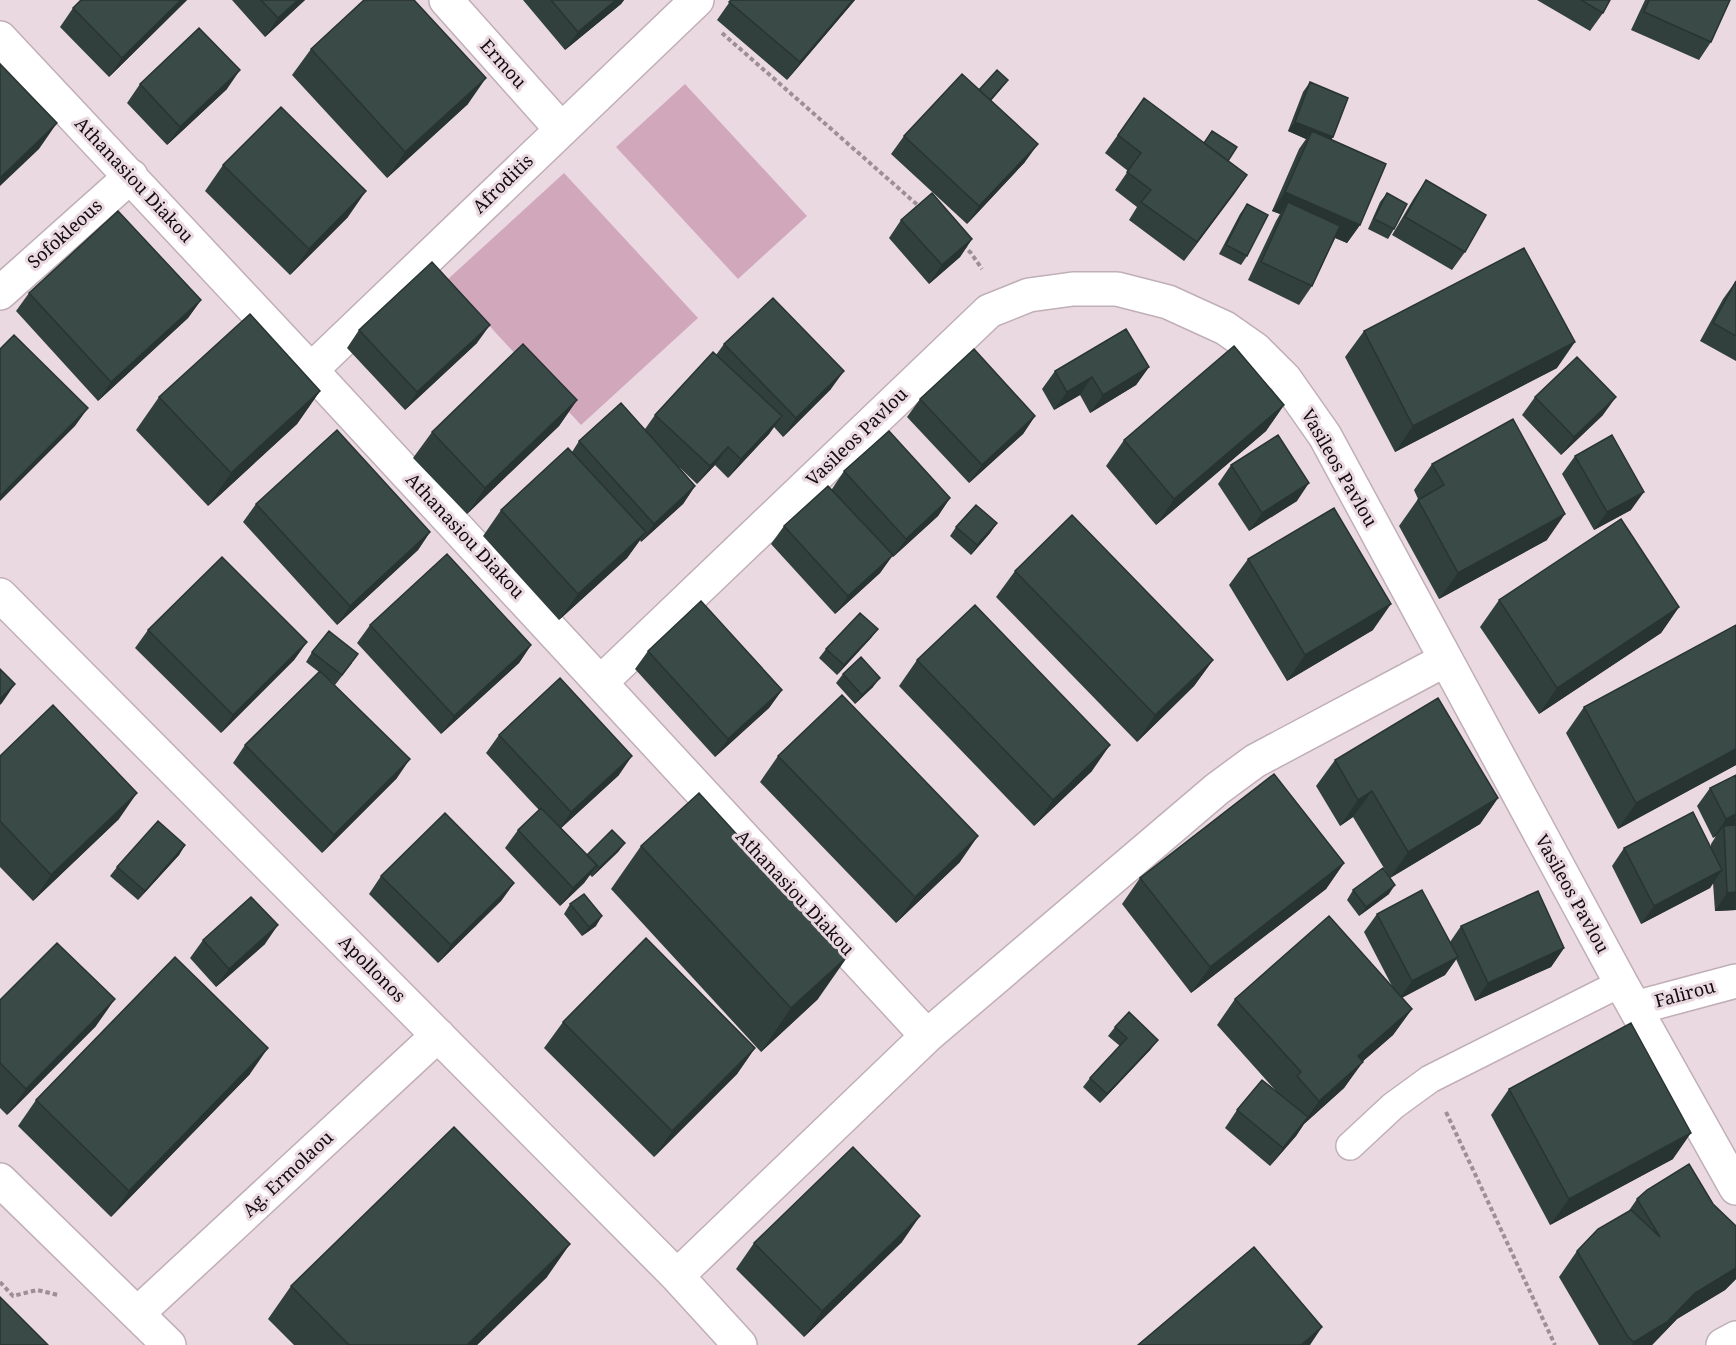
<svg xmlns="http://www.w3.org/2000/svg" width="1736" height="1345" viewBox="0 0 1736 1345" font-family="'Noto Serif',serif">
<rect width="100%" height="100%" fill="#ebd9e2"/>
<path fill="#d1a7bc" d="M685 84 807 216 738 279 616 147Z
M564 173 698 318 581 425 447 280Z"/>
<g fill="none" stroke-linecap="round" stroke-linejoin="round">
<defs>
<path id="lane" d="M1350 1146 1393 1106 1430 1079 1621 983"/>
<path id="street" d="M446 0 561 129
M0 38 311 370 927 1036
M0 293 131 176
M311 370 697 0
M0 595 677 1276 740 1345
M601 682 989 311 1029 295 1073 289H1117L1168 302 1225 328 1255 349 1285 379 1325 436 1621 983 1736 1188
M1635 1008 1736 981
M677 1276 927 1036 1217 789 1255 761 1445 660
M138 1313 438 1035
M1723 1345 1736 1338"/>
<path id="primary" d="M0 1180 169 1345"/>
</defs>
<use href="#lane" stroke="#c0afb7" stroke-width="30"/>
<use href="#street" stroke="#c0afb7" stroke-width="36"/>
<use href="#primary" stroke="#c0afb7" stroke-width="36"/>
<path stroke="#9c8f95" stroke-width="4" stroke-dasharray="4.5 3" stroke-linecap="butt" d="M722 33 921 208
M963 245 971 253 982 269
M1446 1112 1555 1345
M0 1282 13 1296 37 1290 58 1295"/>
<use href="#lane" stroke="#fff" stroke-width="27"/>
<use href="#street" stroke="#fff" stroke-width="33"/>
<use href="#primary" stroke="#fff" stroke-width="33"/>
</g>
<path fill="#31403d" d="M81 0H187L109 77 60 27 73 8Z
M232 0H305L265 37Z
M523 0H624L621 4 565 50Z
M731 0H855L787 80 717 20Z
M1537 0H1610L1603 13 1590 31Z
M1645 0H1730L1711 42 1699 60 1631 30Z
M311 49 468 104 387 178 292 75Z
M1310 82 1333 137 1331 140 1360 225 1347 243 1335 238 1312 286 1299 305 1248 280 1276 221 1280 214 1272 211 1299 149 1306 139 1288 131 1303 92Z
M140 84 227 89 167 145 127 103Z
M1001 89 991 101 1025 162 967 224 891 154 904 136Z
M1144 98 1247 175 1184 261 1129 220 1137 207 1115 190 1128 171 1105 153Z
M223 165 348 217 290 275 205 191Z
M1426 180 1465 252 1452 270 1392 235 1414 198Z
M1387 193 1394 229 1388 239 1368 229 1380 202Z
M1247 204V256L1241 265 1219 254 1240 214Z
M901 220 972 239 960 257 929 284 889 238Z
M1736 281V361L1700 341 1723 299Z
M29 293 201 300 188 318 98 401 16 311Z
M359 330 477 343 405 410 347 348Z
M1364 331 1557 368 1395 452 1345 357Z
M724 344 831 389 783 437 774 427 769 434 728 478 715 465 697 484 679 467 695 486 683 504 641 542 640 540 627 558 559 620 483 536 501 510 572 452 579 441 645 429 655 415 716 355Z
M1149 367 1136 385 1090 413 1080 395 1054 410 1042 389 1055 371Z
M320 391 297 424 208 506 136 430 159 397Z
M1535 397 1603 415 1561 455 1522 415Z
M920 399 1035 416 1023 434 969 483 907 417Z
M577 400 559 426 467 514 413 458 432 432Z
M1284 405 1266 431 1156 525 1106 466 1124 440Z
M1575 456 1631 510 1594 530 1562 474Z
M1432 464 1547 540 1439 599 1399 526 1418 499 1414 490Z
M1231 465 1297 501 1249 531 1218 484Z
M844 471 950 498 938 516 893 557 892 556 880 573 835 614 771 544 784 526 832 489Z
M256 504 430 532 418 550 337 625 243 522Z
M997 523 990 533 971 555 950 536 956 527Z
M1248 559 1373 630 1287 681 1229 585Z
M1015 571 1213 660 1194 686 1137 742 996 597Z
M1499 600 1679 607 1661 633 1539 714 1480 627Z
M370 625 531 645 519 663 441 734 357 643Z
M1736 625V765L1618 829 1566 733 1584 707Z
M878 629 871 638 837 675 819 658 826 649Z
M148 630 307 642 294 660 221 733 135 648Z
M648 651 782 690 769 708 715 757 635 669Z
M312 652 352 663 335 685 330 680 397 778 322 853 233 763 245 745 319 672 306 662Z
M917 660 1092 771 1034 826 899 686Z
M843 674 873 687 855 704 836 683Z
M499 735 619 775 561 828 587 855 625 843 618 852 592 877 590 875 584 883 560 906 505 848 518 830 539 810 486 753Z
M0 756 119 819 33 901 0 867Z
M778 756 960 862 896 923 760 782Z
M1335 760 1498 798 1480 824 1390 878 1353 817 1340 826 1316 786Z
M1736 775V910L1715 911 1713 883 1710 888 1641 924 1612 866 1624 848H1711V844L1716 836 1713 838 1697 806 1710 788Z
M185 845 179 855 138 900 110 876 117 867Z
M641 846 818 999 761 1052 611 889Z
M1344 863 1326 889 1191 993 1122 904 1140 878Z
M381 876 514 883 501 901 438 963 369 894Z
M1353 890 1389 894 1359 916 1347 900Z
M570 904 596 926 582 936 564 914Z
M1377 914 1450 942 1461 926 1564 948 1551 967 1475 1001 1456 959 1445 975 1402 998 1412 1009 1393 1035 1362 1062 1344 1088 1304 1124 1296 1136 1270 1166 1225 1128 1237 1110 1277 1092 1217 1025 1235 999 1393 988 1364 932Z
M203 940 265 944 216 987 190 958Z
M0 1000 96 1026 7 1115 0 1108Z
M563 1022 755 1048 737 1074 654 1157 544 1048Z
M1115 1027 1151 1049 1100 1103 1083 1087 1090 1078 1120 1046 1108 1036Z
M250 1074 111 1217 18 1126 36 1100Z
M1509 1089 1673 1159 1550 1225 1491 1115Z
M1637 1199 1713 1204 1736 1226V1279L1725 1290 1677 1319 1652 1345H1599L1559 1277 1577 1251 1628 1212Z
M902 1242 804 1337 736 1269 754 1243Z
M547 1277 477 1345H294L268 1319 291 1286Z"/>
<path fill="#283432" d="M181 0H187L109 77 122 58Z
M298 0H305L265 37 278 18Z
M616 0H624L621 4 565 50 578 32Z
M853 0H855L787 80 800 62Z
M240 70 227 89 167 145 180 127Z
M486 78 468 104 387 178 405 152Z
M1008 80 1001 89 979 113 986 104Z
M1295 122 1333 137 1326 147 1312 131 1306 139 1288 131Z
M57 123 39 149 0 186V178Z
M1038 144 1025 162 967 224 979 206Z
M1247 175 1235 193 1184 261 1197 242Z
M366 191 348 217 290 275 309 249Z
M1285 192 1360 225 1347 243 1283 215 1288 202 1280 214 1272 211Z
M972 239 960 257 929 284 942 265Z
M201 300 188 318 98 401 111 382Z
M490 325 477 343 405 410 417 392Z
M1575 342 1557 368 1395 452 1413 426Z
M1149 367 1136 385 1090 413 1103 395Z
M844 371 831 389 783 437 796 418Z
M1092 377 1080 395 1054 410 1067 392Z
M320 391 297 424 208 506 231 473Z
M1616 397 1603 415 1561 455 1574 437Z
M577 400 559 426 467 514 485 488Z
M1284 405 1266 431 1156 525 1174 499Z
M88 408 75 426 0 501V496Z
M782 416 769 434 728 478 741 459Z
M1035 416 1023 434 969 483 982 465Z
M728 447 715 465 697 484 710 466Z
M1309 483 1297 501 1249 531 1262 513Z
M695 486 683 504 641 542 654 524Z
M1644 492 1631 510 1594 530 1607 512Z
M950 498 938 516 893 557 906 539Z
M1565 514 1547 540 1439 599 1458 573Z
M997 523 990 533 971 555 977 545Z
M430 532 418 550 337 625 350 606Z
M646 532 627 558 559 620 578 594Z
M893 555 880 573 835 614 848 596Z
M1391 604 1373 630 1287 681 1305 655Z
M1679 607 1661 633 1539 714 1557 688Z
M878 629 871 638 837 675 844 665Z
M307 642 294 660 221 733 233 715Z
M531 645 519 663 441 734 454 716Z
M1213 660 1194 686 1137 742 1155 715Z
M880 678 873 687 855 704 862 695Z
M15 684 2 703 0 705V699Z
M782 690 769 708 715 757 728 739Z
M1110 745 1092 771 1034 826 1053 800Z
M1736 749V765L1618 829 1636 803Z
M632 756 619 775 559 830 571 812Z
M410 759 397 778 322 853 334 835Z
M1372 791 1353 817 1340 826 1358 800Z
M137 793 119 819 33 901 51 875Z
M1498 798 1480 824 1390 878 1408 852Z
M1736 814V826H1724L1716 836 1713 838 1726 819Z
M978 836 960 862 896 923 915 897Z
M625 843 618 852 592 877 599 868Z
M185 845 179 855 138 900 145 891Z
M1344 863 1326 889 1191 993 1210 967Z
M597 865 584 883 560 906 573 888Z
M1722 870 1710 888 1641 924 1654 906Z
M514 883 501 901 438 963 451 945Z
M1395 885 1389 894 1359 916 1366 907Z
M1736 892V910L1715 911 1727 893Z
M602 916 596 926 582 936 589 927Z
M278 925 265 944 216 987 229 969Z
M1564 948 1551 967 1475 1001 1488 983Z
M848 956 818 999 761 1052 791 1008Z
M1458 957 1445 975 1399 999 1412 981Z
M115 999 96 1026 7 1115 26 1089Z
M1412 1009 1393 1035 1339 1082 1358 1056Z
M1158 1040 1151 1049 1100 1103 1107 1094Z
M268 1048 250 1074 111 1217 129 1191Z
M755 1048 737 1074 654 1157 672 1131Z
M1363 1062 1344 1088 1304 1124 1296 1136 1270 1166 1283 1148 1301 1126 1319 1101Z
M1691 1133 1673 1159 1550 1225 1569 1199Z
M920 1216 902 1242 804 1337 822 1311Z
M570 1244 547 1277 477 1345H467Z
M1736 1268V1279L1725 1290 1677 1319 1652 1345H1632L1634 1342 1695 1293Z
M1322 1327 1310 1345H1301Z"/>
<path fill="#394a47" stroke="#283432" stroke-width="1.5" d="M81 0H181L122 58 73 8Z
M261 0H298L278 18Z
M364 0H414L486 78 405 152 311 49Z
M551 0H616L578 32Z
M731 0H853L800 62 729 2Z
M1581 0H1610L1603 13Z
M1649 0H1730L1711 42 1644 12Z
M199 28 240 70 180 127 140 84Z
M0 64 57 123 0 178Z
M997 70 1008 80 990 100 979 90Z
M962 74 1038 144 979 206 904 136Z
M1310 82 1348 98 1333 137 1295 122Z
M1144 98 1247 175 1197 242 1141 202 1151 190 1127 172 1141 153 1118 135Z
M281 107 366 191 309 249 223 165Z
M1212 131 1237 147 1228 161 1204 143Z
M1312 131 1386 164 1360 225 1285 192Z
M1426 180 1486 215 1465 252 1405 217Z
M932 193 972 239 942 265 901 220Z
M1387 193 1407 204 1394 229 1374 219Z
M1288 202 1340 226 1312 286 1261 262Z
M1247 204 1268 215 1247 256 1226 245Z
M118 211 201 300 111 382 29 293Z
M1524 248 1575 342 1413 426 1364 331Z
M432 262 490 325 417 392 359 330Z
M1736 281V336L1713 323Z
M773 298 844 371 796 418 724 344Z
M250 314 320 391 231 473 159 397Z
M1126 329 1149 367 1103 395 1092 377 1067 392 1055 371Z
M14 335 88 408 0 496V349Z
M523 344 577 400 485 488 432 432Z
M1234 346 1284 405 1174 499 1124 440Z
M974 349 1035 416 982 465 920 399Z
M713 352 782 416 741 459 728 447 710 466 655 415Z
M1577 357 1616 397 1574 437 1535 397Z
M621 403 695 486 654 524 579 441Z
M1513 419 1565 514 1458 573 1418 500 1444 485 1432 464Z
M337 430 430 532 350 606 256 504Z
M889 431 950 498 906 539 844 471Z
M1278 435 1309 483 1262 513 1231 465Z
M1612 435 1644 492 1607 512 1575 456Z
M568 448 646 532 578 594 501 510Z
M828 486 893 555 848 596 784 526Z
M976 505 997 523 977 545 956 527Z
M1334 508 1391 604 1305 655 1248 559Z
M1072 515 1213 660 1155 715 1015 571Z
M1621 519 1679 607 1557 688 1499 600Z
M447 554 531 645 454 716 370 625Z
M222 557 307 642 233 715 148 630Z
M701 601 782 690 728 739 648 651Z
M975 605 1110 745 1053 800 917 660Z
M860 613 878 629 844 665 826 649Z
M1736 625V749L1636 803 1584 707Z
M329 631 358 654 342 675 312 652Z
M861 657 880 678 862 695 843 674Z
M0 669 15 684 0 699Z
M320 671 410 759 334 835 245 745Z
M560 678 632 756 571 812 499 735Z
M842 695 978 836 915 897 778 756Z
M1438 698 1498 798 1408 852 1372 791 1358 800 1335 760Z
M53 705 137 793 51 875 0 821V756Z
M1274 774 1344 863 1210 967 1140 878Z
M1736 775V814L1726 819 1710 788Z
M699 793 848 956 791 1008 641 846Z
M541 808 597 865 573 888 518 830Z
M1693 812 1722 870 1654 906 1624 848Z
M445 813 514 883 451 945 381 876Z
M158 821 185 845 145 891 117 867Z
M1736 825V892L1727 893 1724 826Z
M612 830 625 843 599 868 587 855Z
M1383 868 1395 885 1366 907 1353 890Z
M1422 890 1458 957 1412 981 1377 914Z
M1538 891 1564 948 1488 983 1461 926Z
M584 894 602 916 589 927 570 904Z
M251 897 278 925 229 969 203 940Z
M1329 916 1412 1009 1358 1056 1363 1062 1319 1101 1297 1076 1301 1072 1235 999Z
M646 938 755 1048 672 1131 563 1022Z
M57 943 115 999 26 1089 0 1063V1000Z
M175 957 268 1048 129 1191 36 1100Z
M1129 1012 1158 1040 1107 1094 1090 1078 1127 1038 1115 1027Z
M1631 1023 1691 1133 1569 1199 1509 1089Z
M1262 1080 1308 1117 1283 1148 1237 1110Z
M454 1127 570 1244 467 1345H349L291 1286Z
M853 1147 920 1216 822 1311 754 1243Z
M1689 1164 1713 1204 1736 1226V1268L1695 1293 1667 1322 1634 1342 1628 1337 1577 1251 1598 1229 1631 1210 1660 1237 1637 1199 1647 1190Z
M1254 1247 1322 1327 1301 1345H1138Z
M0 1297 48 1345H0Z"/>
<g text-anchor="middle" stroke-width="6" stroke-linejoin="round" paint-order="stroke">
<g font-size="18" fill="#120c0f" stroke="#ebd9e2">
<text transform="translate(503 64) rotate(48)" y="6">Ermou</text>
<text transform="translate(134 180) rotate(47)" y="6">Athanasiou Diakou</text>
<text transform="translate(503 184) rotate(-44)" y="6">Afroditis</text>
<text transform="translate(65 234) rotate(-42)" y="6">Sofokleous</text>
<text transform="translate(857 437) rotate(-44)" y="6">Vasileos Pavlou</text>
<text transform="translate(1339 468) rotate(60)" y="6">Vasileos Pavlou</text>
<text transform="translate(465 536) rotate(47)" y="6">Athanasiou Diakou</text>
<text transform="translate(795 893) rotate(47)" y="6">Athanasiou Diakou</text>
<text transform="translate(1572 894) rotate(61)" y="6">Vasileos Pavlou</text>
<text transform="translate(372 969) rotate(45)" y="6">Apollonos</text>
<text transform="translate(1685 994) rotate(-15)" y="6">Falirou</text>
<text transform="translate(288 1174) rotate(-43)" y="6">Ag. Ermolaou</text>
</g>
</g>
</svg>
